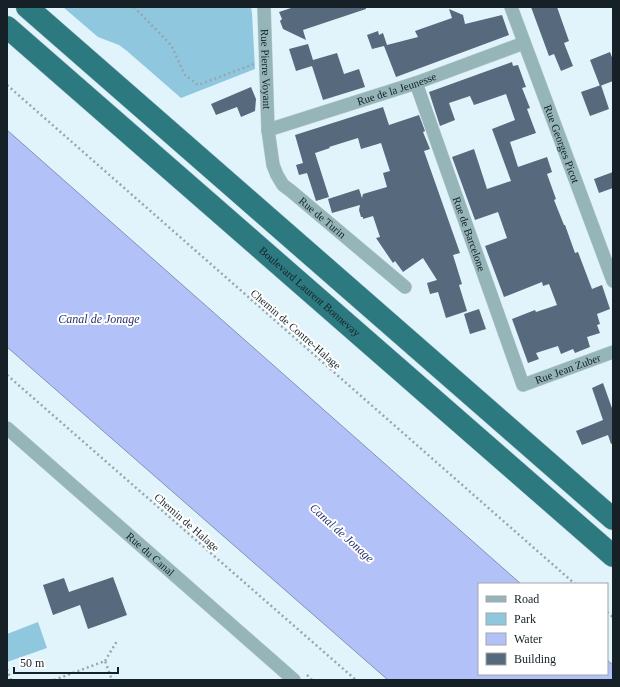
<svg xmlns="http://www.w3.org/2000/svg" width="620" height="687" viewBox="0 0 620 687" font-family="'Times New Roman',serif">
<rect width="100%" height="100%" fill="#e1f4fc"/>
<path fill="#8fc7df" d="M63 7H251L252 13 255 69 181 98 127 51 119 45 98 37Z
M38 622 47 648 7 662V634Z"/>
<path fill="#b2c1f7" stroke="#8391b8" d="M7 130 521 584H479V674H607V660L613 665V680H388L7 347Z"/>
<path fill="#57697d" d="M294 7H366V9L303 30 306 40 283 29 280 21 282 19 279 12Z
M531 7H557L569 41 564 43 573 66 561 71 554 54 549 56Z
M449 9 463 15 465 24 502 15 509 35 396 77 384 46 372 49 367 35 378 31 379 35 383 33 387 45 418 37 415 31 452 18Z
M308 44 313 60 337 53 344 74 359 69 365 87 323 100 312 66 296 71 289 49Z
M610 52 613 60V81L600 86 590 60Z
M512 62 513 66 518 65 526 87 522 88 530 108 527 109 536 133 510 142 518 167 547 157 552 172 547 174 556 199 554 200 564 225H565L575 253 578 252 592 289 602 285 610 309 597 314 600 324 597 325 600 333 587 337 590 347 575 353 573 349 561 354 558 346 536 353 539 359 528 363 512 319 535 310 536 312 557 305 549 284 543 286 542 282 504 297 485 246 507 238 498 212 475 220 452 157 474 149 487 189 511 181 492 129 515 120 506 94 474 105 470 96 449 103 455 120 440 126 429 92Z
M601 85 609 109 590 116 581 92Z
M251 87 256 99 255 111 241 117 237 107 216 115 211 104Z
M383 107 389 125 419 115 425 131 423 132 430 149 424 151 460 253 453 255 462 284 459 285 467 311 446 318 438 292 430 294 427 283 437 280 423 258 403 272 395 261 393 263 376 238 380 237 373 216 363 219V217H361L359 210 360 205 332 213 328 199 359 189 362 198 363 194 387 187 383 173 390 171 381 143 361 149 358 138 329 147 330 148 315 153 329 197 316 201 307 173 299 175 296 165 303 163 295 135Z
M613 172V188L599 193 594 179Z
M479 309 486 329 470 334 464 314Z
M603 383 613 411V443L611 444 608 435 582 445 576 431 603 420 592 388Z
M113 577 127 615 88 629 80 605 53 615 43 585 64 578 69 592Z"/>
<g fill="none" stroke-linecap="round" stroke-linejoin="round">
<defs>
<g id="minor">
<path id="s1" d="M264 7 268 130 273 165 277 175 283 185 291 191 405 287"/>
<path id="s2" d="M511 7 613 281"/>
<path id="s3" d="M416 83 523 385 613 352"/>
<path id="s4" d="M268 130 416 83 524 43"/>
<path id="s5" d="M7 428 294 680"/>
</g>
<g id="trunk">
<path d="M27 7 613 519"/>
<path id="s6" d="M7 27 613 556"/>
</g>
</defs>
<use href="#minor" stroke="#bcced5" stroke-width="14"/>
<use href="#trunk" stroke="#bcced5" stroke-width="23"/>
<path stroke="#96a6ad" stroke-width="2.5" stroke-dasharray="2 3" stroke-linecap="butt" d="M134 7 171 45 185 75 198 85 254 64
M7 85 575 584
M7 375 356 680
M607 612 613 617
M105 661 117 641
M7 669 11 680
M307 675 312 680
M54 680 105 661 112 680"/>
<use href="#minor" stroke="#95b5b8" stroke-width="13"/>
<use href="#trunk" stroke="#2c7a80" stroke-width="22"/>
</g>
<g text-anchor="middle" stroke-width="4" stroke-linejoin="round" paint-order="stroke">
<g font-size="11" fill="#152126" stroke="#fff">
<text dy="4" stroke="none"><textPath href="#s1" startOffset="62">Rue Pierre Voyant</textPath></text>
<text dy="4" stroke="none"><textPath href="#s4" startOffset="135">Rue de la Jeunesse</textPath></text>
<text dy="4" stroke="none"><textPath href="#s2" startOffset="146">Rue Georges Picot</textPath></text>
<text dy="4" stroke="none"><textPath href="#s1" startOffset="232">Rue de Turin</textPath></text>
<text dy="4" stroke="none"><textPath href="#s3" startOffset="160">Rue de Barcelone</textPath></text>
<text dy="4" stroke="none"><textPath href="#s6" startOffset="402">Boulevard Laurent Bonnevay</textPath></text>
<text transform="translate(296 329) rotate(41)" y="4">Chemin de Contre-Halage</text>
<text dy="4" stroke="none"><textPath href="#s3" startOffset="368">Rue Jean Zuber</textPath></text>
<text transform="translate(187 522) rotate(41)" y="4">Chemin de Halage</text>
<text dy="4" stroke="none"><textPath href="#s5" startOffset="191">Rue du Canal</textPath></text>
</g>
<g font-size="12" font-style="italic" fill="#293272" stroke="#fff">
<text x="99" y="323">Canal de Jonage</text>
<text transform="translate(342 533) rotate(42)" y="4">Canal de Jonage</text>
</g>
</g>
<rect width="620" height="687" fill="none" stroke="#152126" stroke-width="16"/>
<rect x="478" y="583" width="130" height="92" fill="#ffffff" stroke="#a1a6a8"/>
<rect x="486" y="596" width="20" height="6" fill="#95b5b8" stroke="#a1a6a8"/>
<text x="514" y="603" font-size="12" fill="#152126">Road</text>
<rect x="486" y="613" width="20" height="12" fill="#8fc7df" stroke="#a1a6a8"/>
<text x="514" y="623" font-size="12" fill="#152126">Park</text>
<rect x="486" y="633" width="20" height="12" fill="#b2c1f7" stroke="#a1a6a8"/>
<text x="514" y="643" font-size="12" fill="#152126">Water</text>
<rect x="486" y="653" width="20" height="12" fill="#57697d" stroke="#a1a6a8"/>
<text x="514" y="663" font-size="12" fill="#152126">Building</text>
<path d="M14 667v6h104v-6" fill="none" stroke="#152126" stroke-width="2"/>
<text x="20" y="667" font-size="12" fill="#152126" stroke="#ffffff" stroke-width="3" paint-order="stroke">50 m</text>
</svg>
